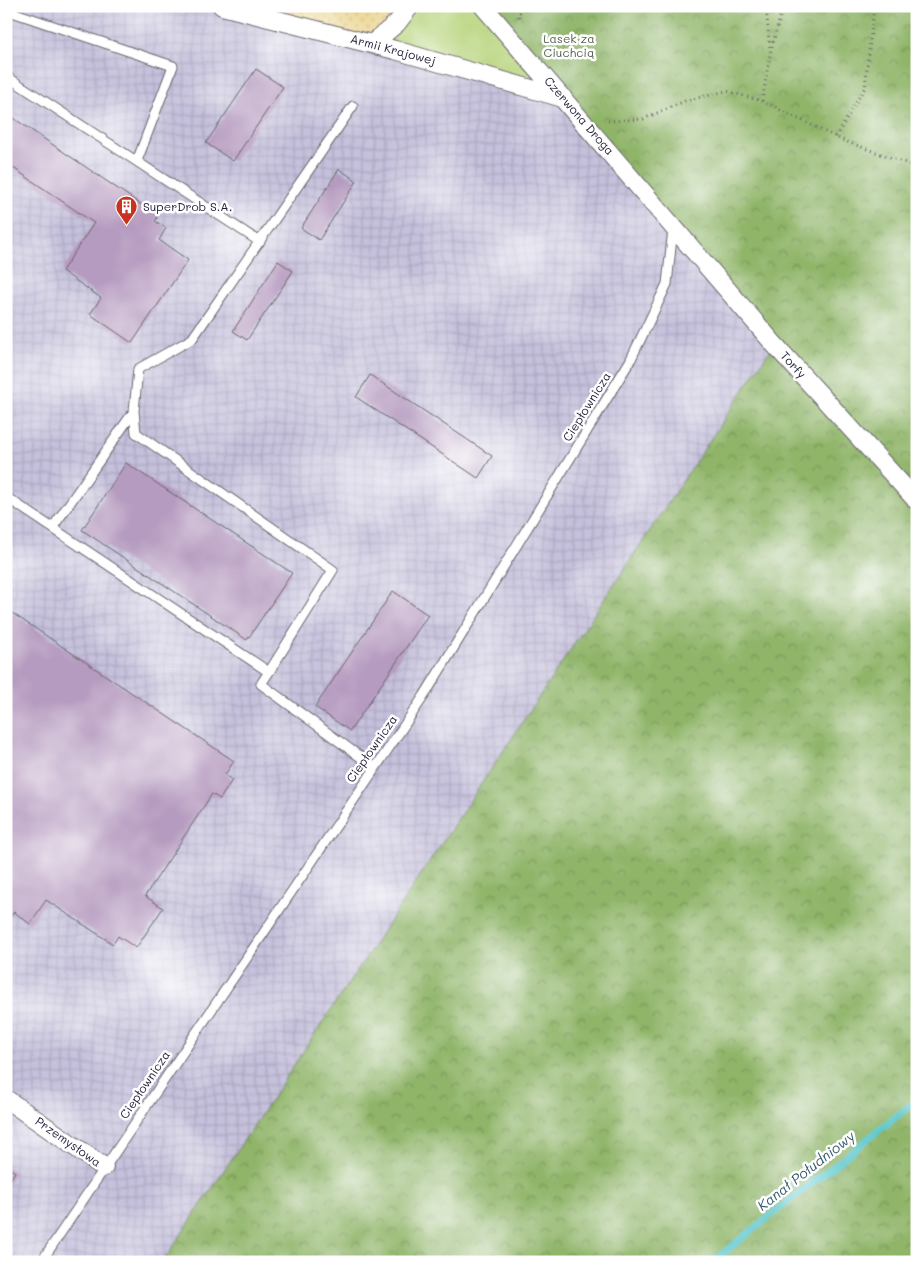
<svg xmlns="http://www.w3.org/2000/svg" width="923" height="1268" viewBox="0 0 923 1268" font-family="Mali,sans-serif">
<defs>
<pattern id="industrial-grid" width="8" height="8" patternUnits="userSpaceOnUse" patternTransform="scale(1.25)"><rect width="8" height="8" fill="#c5c0db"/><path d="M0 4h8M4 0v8" fill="none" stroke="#a9a5bd"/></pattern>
<pattern id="forest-crowns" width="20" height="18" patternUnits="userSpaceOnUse" patternTransform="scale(1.25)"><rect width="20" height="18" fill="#90b569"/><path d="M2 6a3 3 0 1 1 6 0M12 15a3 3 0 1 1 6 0" fill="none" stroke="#759358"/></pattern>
<pattern id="sand-dots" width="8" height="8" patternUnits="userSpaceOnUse" patternTransform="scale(1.25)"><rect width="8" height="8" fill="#eeda9e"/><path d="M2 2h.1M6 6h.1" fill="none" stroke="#ccbb89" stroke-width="1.8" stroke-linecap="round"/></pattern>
</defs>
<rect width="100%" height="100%" fill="#fff"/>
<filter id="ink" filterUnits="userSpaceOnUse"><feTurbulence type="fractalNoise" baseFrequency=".02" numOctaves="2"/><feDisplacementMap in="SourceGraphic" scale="10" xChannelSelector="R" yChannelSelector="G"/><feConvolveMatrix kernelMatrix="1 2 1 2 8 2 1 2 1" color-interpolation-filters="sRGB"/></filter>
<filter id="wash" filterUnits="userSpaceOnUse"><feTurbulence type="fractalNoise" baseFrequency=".0096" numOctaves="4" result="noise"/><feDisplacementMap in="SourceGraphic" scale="20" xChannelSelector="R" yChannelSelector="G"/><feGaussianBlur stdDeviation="1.12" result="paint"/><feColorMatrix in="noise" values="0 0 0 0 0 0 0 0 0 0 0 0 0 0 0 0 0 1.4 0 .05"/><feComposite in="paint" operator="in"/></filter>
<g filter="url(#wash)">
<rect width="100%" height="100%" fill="#f0e5ca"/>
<path fill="url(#industrial-grid)" d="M6 6H222L563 98 774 344 163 1262H6Z"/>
<path fill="#b6d379" stroke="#6c7a5a" d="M410 6H483L563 98 372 44Z"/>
<path fill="url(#forest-crowns)" stroke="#596c52" d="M483 6H917V1262H163L774 344Z"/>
<path fill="url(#sand-dots)" stroke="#887e6c" d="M222 6H410L372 44Z"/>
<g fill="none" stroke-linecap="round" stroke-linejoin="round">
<path stroke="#5ac7cf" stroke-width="7" d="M712 1262 917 1100"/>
</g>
<g id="blocks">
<path fill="#b69bc0" d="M256 69 283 87 233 161 206 143Z
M6 113 158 216 155 221 166 228 159 240 188 260 132 343 90 314 101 298 62 271 94 223 6 163Z
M339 169 357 181 319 240 301 228Z
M278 261 293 271 247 340 233 331Z
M370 375 492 456 478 478 356 397Z
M126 463 292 573 247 640 82 530Z
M393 591 428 615 350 731 315 707Z
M6 609 234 761 225 775 232 780 220 799 212 794 145 896 163 908 136 948 118 936 113 944 46 900 30 924 14 912 12 915 6 912Z
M6 1166 15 1172 6 1186Z"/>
</g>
</g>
<g filter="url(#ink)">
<use href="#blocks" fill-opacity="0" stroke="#6a666d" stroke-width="1"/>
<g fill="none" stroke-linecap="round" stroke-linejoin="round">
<defs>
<path id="service" d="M6 10 173 66 137 161
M6 76 260 242
M6 497 269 672 333 570 136 433 134 411 138 369 192 339 353 106
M53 527 134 411
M269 672 261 684 374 767
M41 1262 424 696 630 361 667 284 673 229"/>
<path id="minor" d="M222 6 395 50 563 98
M483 6 774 344 917 501
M372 44 397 23 410 6
M6 1099 104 1167"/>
</defs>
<use href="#service" stroke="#6a666d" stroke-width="11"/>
<use href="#minor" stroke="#6a666d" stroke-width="20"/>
<path stroke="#6a666d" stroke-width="3" stroke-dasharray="1 4" stroke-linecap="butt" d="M766 6 770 51
M519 17 518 14 527 6
M762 101 770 54 783 6
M608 121 643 119 685 101 726 91 762 101 842 140 917 167
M836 137 865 87 874 6"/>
<use href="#service" stroke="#fff" stroke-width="9"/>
<use href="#minor" stroke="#fff" stroke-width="18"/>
</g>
</g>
<defs>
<symbol id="building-pin" viewBox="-11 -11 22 30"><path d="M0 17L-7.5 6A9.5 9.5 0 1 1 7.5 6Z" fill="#c8321e" stroke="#fff"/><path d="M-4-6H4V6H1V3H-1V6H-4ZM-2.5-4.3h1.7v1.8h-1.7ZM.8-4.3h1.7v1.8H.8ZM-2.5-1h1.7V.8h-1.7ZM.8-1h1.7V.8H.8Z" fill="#fff"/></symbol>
</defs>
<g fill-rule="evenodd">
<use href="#building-pin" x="114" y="194" width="25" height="34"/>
</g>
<g text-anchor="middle" stroke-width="5" stroke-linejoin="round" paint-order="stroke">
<g font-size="12" fill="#566051" stroke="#fff">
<text x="569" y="43">Lasek za<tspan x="569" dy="14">Ciuchcią</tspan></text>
</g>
<g font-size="12" fill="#22223b" stroke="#fff">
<text transform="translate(393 50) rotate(15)" y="4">Armii Krajowej</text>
<text transform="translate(579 116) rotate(49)" y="4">Czerwona Droga</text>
<text transform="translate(793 365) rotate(48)" y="4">Torfy</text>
<text transform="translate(587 407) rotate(-58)" y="4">Ciepłownicza</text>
<text transform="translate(372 749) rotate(-55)" y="4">Ciepłownicza</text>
<text transform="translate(145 1085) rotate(-56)" y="4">Ciepłownicza</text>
<text transform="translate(68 1142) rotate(35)" y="4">Przemysłowa</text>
</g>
<g font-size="12" fill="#22223b" stroke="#fff" text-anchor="start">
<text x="143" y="211">SuperDrob S.A.</text>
</g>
<g font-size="14" font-style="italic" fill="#365c6f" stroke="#fff">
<text transform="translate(806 1171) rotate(-38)" y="5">Kanał Południowy</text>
</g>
</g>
<rect width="923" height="1268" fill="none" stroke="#fff" stroke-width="25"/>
</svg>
